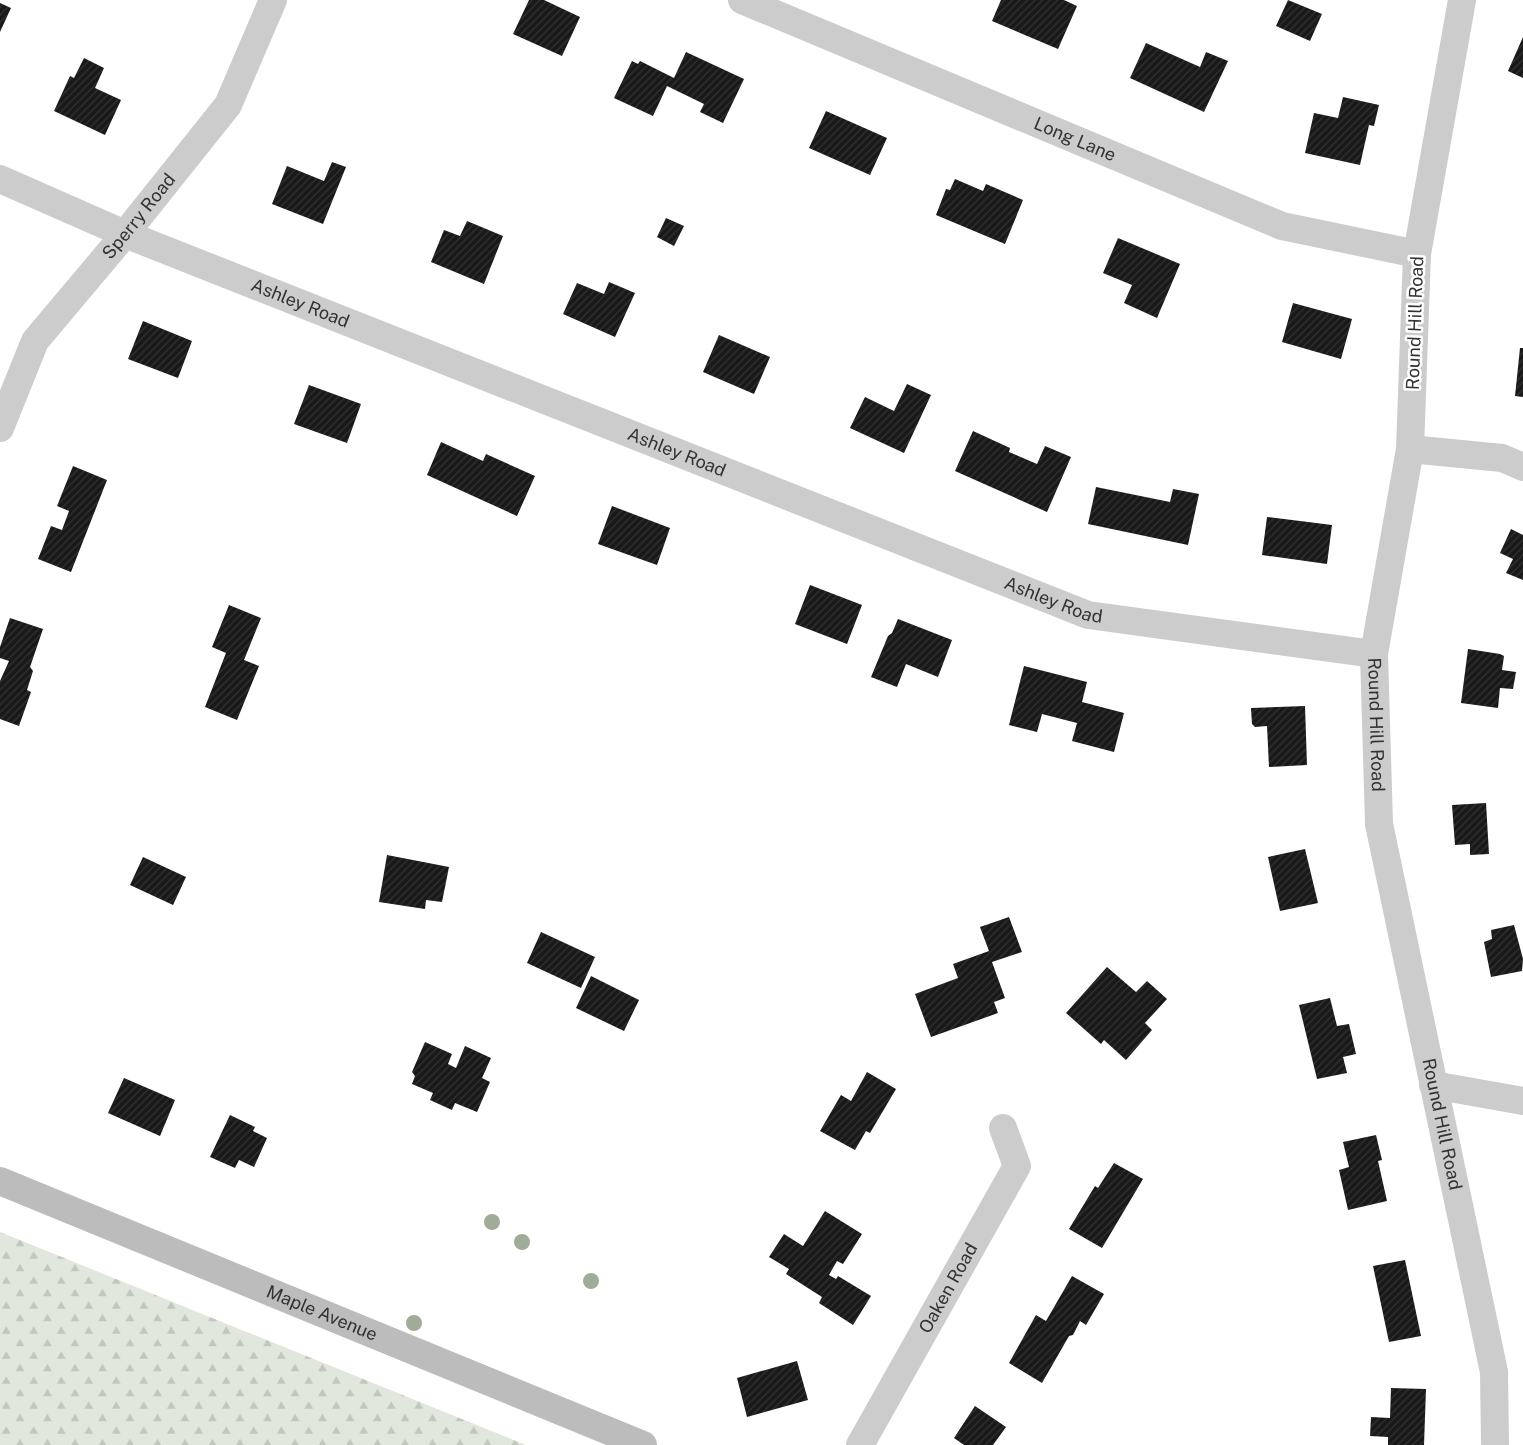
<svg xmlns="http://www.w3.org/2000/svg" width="1523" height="1445" viewBox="0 0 1523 1445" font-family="'Public Sans',sans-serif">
<defs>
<pattern id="forest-firs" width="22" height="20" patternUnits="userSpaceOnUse" patternTransform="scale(1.25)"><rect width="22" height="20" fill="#e1e7dc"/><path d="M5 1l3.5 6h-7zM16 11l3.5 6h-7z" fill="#c2c7bd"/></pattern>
<pattern id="building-hatch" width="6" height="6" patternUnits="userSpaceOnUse" patternTransform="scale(1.25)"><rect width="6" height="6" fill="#191919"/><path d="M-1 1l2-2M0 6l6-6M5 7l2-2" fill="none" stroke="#323232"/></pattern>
</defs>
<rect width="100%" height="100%" fill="#fff"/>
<path fill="url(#forest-firs)" d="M0 1232 526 1445H0Z"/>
<path fill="url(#building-hatch)" d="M529 0H544L580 17 562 56 513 34Z
M1001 0H1064L1077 6 1058 49 992 21Z
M1288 0 1322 14 1310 41 1276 26Z
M0 3 11 8 0 32Z
M1523 37V78L1508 71Z
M1146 43 1200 67 1206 52 1228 61 1204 112 1130 78Z
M686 52 744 79 723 123 700 112 704 104 667 86 653 116 614 98 632 61 638 64 640 61 674 78Z
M84 58 104 68 95 88 121 100 105 135 54 111 70 76 74 78Z
M1343 97 1379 105 1374 126 1369 125 1360 165 1305 153 1314 113 1338 118Z
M826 111 887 138 870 175 809 148Z
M332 162 346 167 323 224 272 204 287 166 324 181Z
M955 179 983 191 986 184 1023 200 1005 244 936 215 946 189 950 190Z
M666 218 684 226 674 246 657 237Z
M467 221 503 236 484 284 431 262 444 230 460 236Z
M1118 238 1180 264 1157 318 1124 303 1132 285 1103 273Z
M609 282 635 293 615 337 563 314 577 283 604 294Z
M1293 303 1352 319 1341 359 1282 342Z
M143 321 192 341 178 378 128 359Z
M719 335 770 357 754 394 703 372Z
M1520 348H1523V397L1515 396Z
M907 384 931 395 904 453 850 428 865 397 894 411Z
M309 385 361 404 347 443 294 424Z
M973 431 1010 448 1009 452 1037 464 1045 446 1071 457 1047 512 955 471Z
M441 442 483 461 486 454 535 476 517 516 427 475Z
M73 466 107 480 71 572 38 559 51 526 62 530 69 511 57 506Z
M1096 487 1170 502 1173 489 1199 494 1188 545 1088 524Z
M612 506 670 528 657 565 598 544Z
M1267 517 1332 525 1327 564 1262 555Z
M1511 529 1523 535V580L1506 573 1513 559 1500 553Z
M810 585 862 605 847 644 795 624Z
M229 605 261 618 244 660 259 666 237 720 205 707 226 653 212 647Z
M10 618 43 629 30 667 33 671 27 690 31 692 19 726 0 719V681L9 661 0 658V647Z
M898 619 952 640 938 677 906 664 897 687 871 677 888 636 892 633Z
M1468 649 1500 654 1504 656 1502 670 1516 672 1513 689 1500 688 1498 708 1461 703Z
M1024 666 1087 682 1082 702 1124 713 1114 752 1072 741 1077 723 1042 714 1037 732 1009 725Z
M1305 706 1307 765 1269 767 1267 726 1255 727 1252 724 1251 708Z
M1486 803 1489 854 1470 855V844L1455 845 1452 805Z
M1305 849 1318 903 1280 911 1268 857Z
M387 855 449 867 442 902 426 900 425 909 379 902Z
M143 857 186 877 173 905 130 885Z
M1009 917 1022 952 992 962 1005 998 994 1002 998 1013 931 1037 915 994 958 978 953 964 989 951 980 927Z
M1514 925 1523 959 1522 971 1491 977 1484 942 1492 939 1491 930Z
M541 932 595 957 581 988 527 963Z
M1107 967 1136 992 1147 981 1167 999 1145 1023 1152 1030 1126 1060 1104 1040 1101 1044 1066 1013Z
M591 976 639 1000 624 1031 576 1008Z
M1330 998 1337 1026 1349 1024 1356 1054 1343 1057 1347 1073 1317 1079 1299 1005Z
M425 1042 452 1054 448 1064 456 1068 465 1046 491 1058 482 1078 490 1082 477 1112 455 1103 452 1110 430 1100 433 1093 412 1084 415 1076 412 1072Z
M867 1072 896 1089 870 1133 866 1131 855 1150 820 1131 841 1095 851 1101Z
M124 1078 175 1100 160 1136 108 1113Z
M230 1115 255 1127 253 1131 267 1138 254 1167 239 1160 235 1168 210 1157Z
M1376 1135 1382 1160 1378 1161 1387 1201 1348 1210 1339 1170 1349 1167 1343 1142Z
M1114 1163 1143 1179 1102 1248 1069 1229 1095 1186 1098 1188Z
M825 1211 862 1234 843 1264 837 1261 829 1275 836 1279 838 1276 871 1296 853 1325 819 1303 822 1297 786 1274 789 1269 769 1257 784 1234 803 1246Z
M1405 1260 1421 1336 1389 1342 1373 1266Z
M1072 1276 1104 1294 1086 1325 1080 1321 1073 1335 1069 1336 1042 1383 1009 1363 1036 1315 1046 1321Z
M797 1361 808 1400 747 1417 737 1378Z
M1391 1388 1426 1389 1424 1445H1388V1437L1370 1436 1371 1417 1390 1418Z
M975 1406 1006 1427 993 1445H964L954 1438Z"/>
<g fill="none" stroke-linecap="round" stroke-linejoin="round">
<g stroke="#ccc" stroke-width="28">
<path id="s1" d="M742 0 1282 226 1417 254"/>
<path id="s2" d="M1462 0 1417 254 1410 449 1374 654 1379 824 1494 1372 1495 1445"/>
<path id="s3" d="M0 179 125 234 1088 615 1374 654"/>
<path id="s4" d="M0 428 35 341 125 234 228 105 273 0"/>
<path d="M1410 449 1502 458 1523 467"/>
<path d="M1433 1085 1523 1101"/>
<path id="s5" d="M860 1445 1017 1166 1003 1128"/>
</g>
<path stroke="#bcbcbc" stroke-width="28" id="s6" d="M0 1181 643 1445"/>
</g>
<g fill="#a1ac98">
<circle cx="492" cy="1222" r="8"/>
<circle cx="522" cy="1242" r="8"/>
<circle cx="591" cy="1281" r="8"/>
<circle cx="414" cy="1323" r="8"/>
</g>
<g text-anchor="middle" stroke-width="5" stroke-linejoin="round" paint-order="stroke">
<g font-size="18" fill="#323232" stroke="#fff">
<text dy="6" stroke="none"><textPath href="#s1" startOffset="361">Long Lane</textPath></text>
<text dy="6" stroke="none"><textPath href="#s4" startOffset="256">Sperry Road</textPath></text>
<text dy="6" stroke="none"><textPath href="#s3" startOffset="325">Ashley Road</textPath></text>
<text transform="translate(1415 323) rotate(-88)" y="6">Round Hill Road</text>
<text dy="6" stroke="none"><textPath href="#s3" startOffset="730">Ashley Road</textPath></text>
<text dy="6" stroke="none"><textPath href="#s3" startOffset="1135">Ashley Road</textPath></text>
<text dy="6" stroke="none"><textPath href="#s2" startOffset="732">Round Hill Road</textPath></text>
<text dy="6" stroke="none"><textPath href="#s2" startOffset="1138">Round Hill Road</textPath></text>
<text dy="6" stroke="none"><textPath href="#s5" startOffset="180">Oaken Road</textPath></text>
<text dy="6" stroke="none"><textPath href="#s6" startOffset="348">Maple Avenue</textPath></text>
</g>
</g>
</svg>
